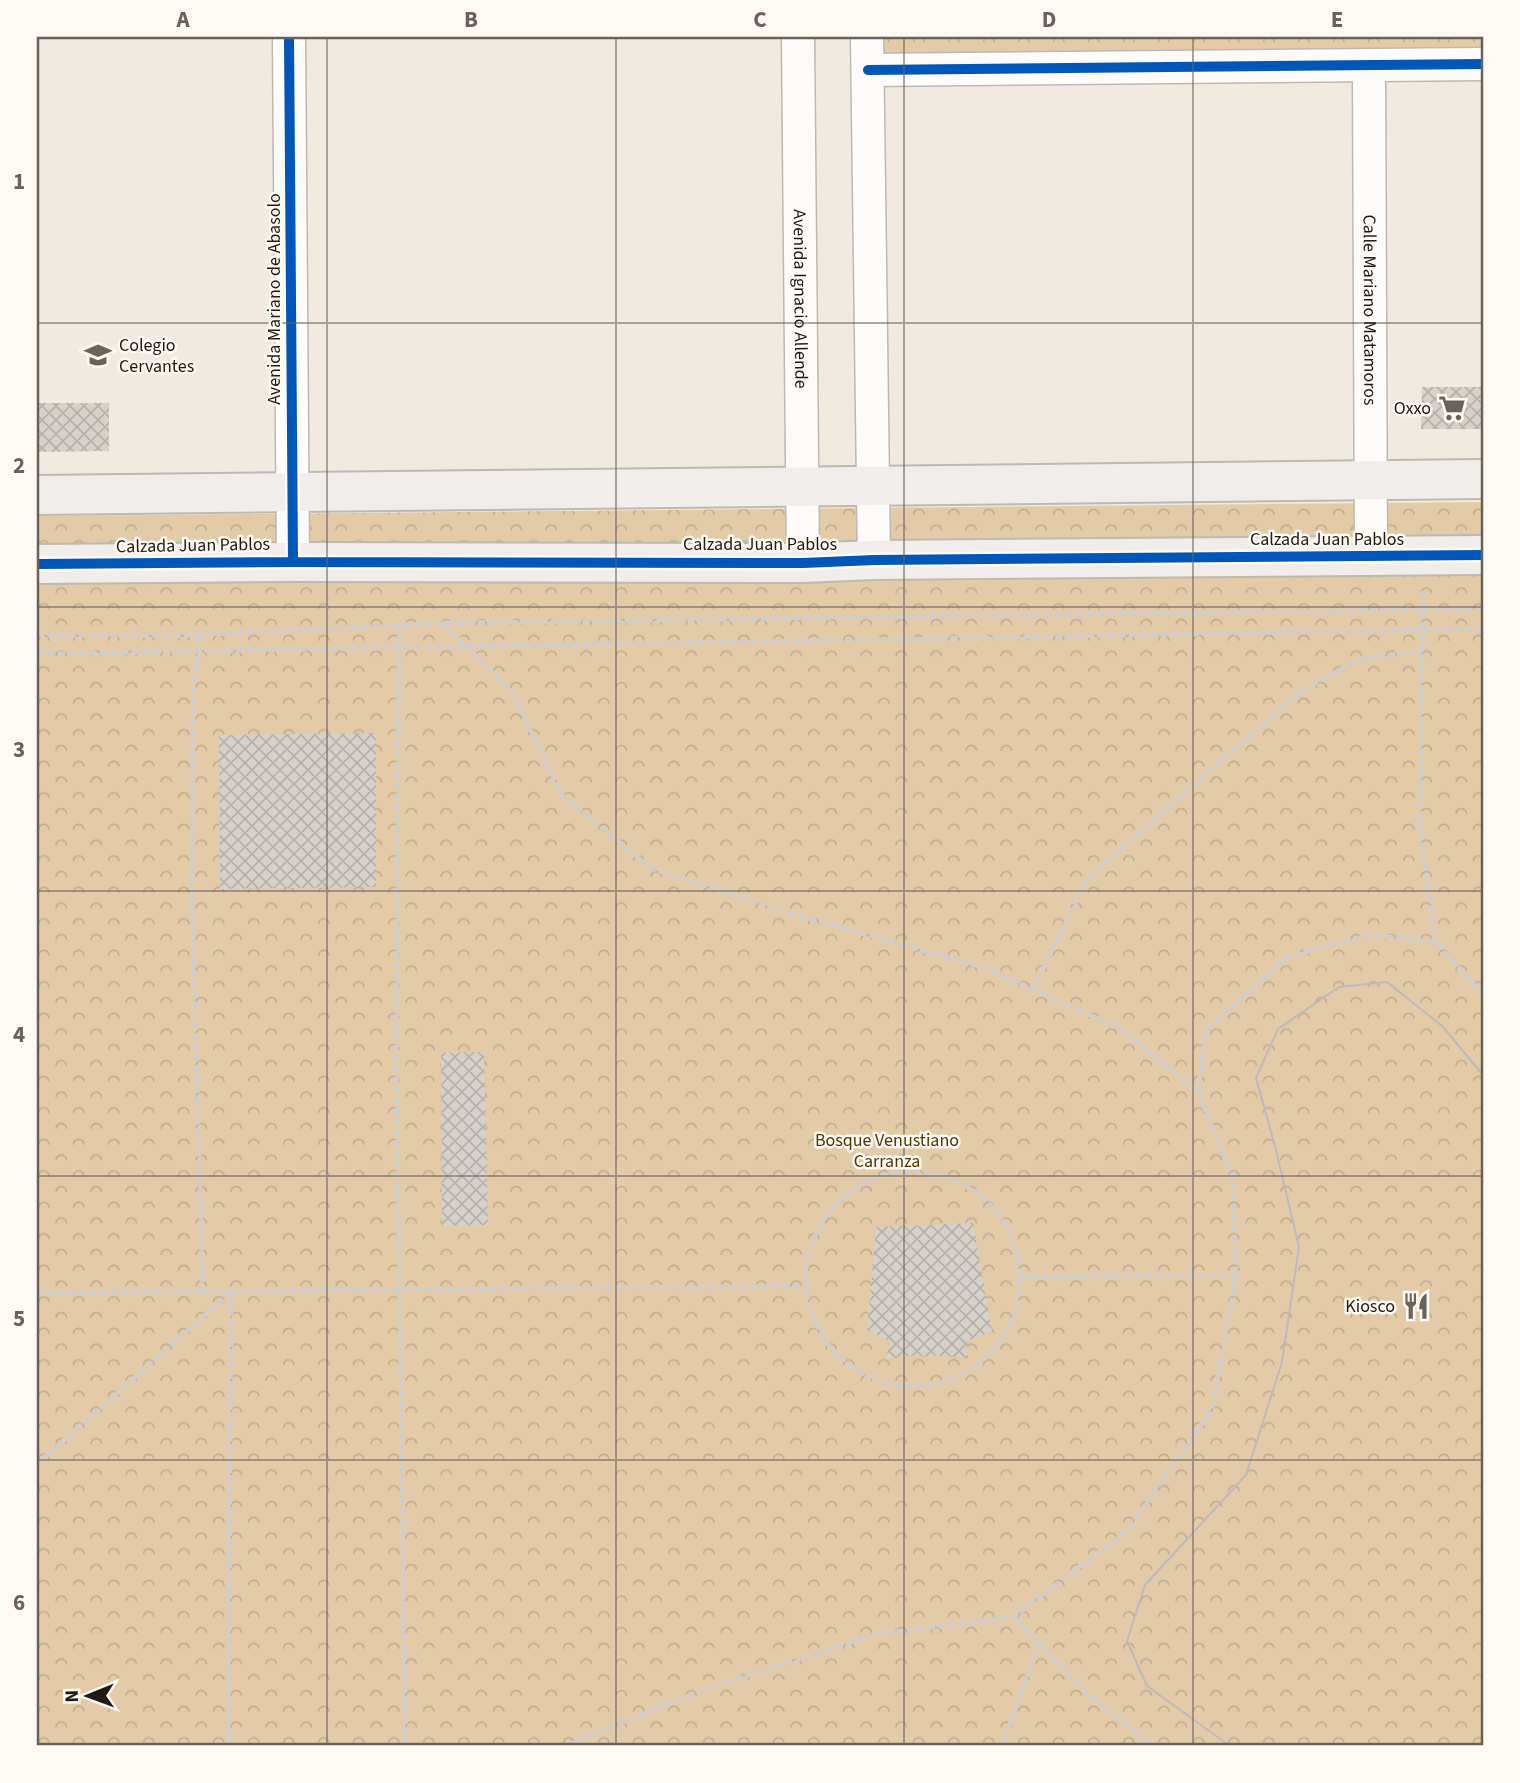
<svg xmlns="http://www.w3.org/2000/svg" width="1520" height="1783" viewBox="0 0 1520 1783" font-family="'Source Sans 3',sans-serif">
<defs>
<pattern id="park-crowns" width="20" height="18" patternUnits="userSpaceOnUse" patternTransform="scale(1.75)"><rect width="20" height="18" fill="#e4cba8"/><path d="M2 6a3 3 0 1 1 6 0M12 15a3 3 0 1 1 6 0" fill="none" stroke="#c3ae90"/></pattern>
<pattern id="building-cross-hatch" width="8" height="8" patternUnits="userSpaceOnUse" patternTransform="scale(1.75)"><rect width="8" height="8" fill="#d6d1c9"/><path d="M0 0l8 8M0 8l8-8" fill="none" stroke="#b7b3ac"/></pattern>
</defs>
<rect width="100%" height="100%" fill="#f1eae0"/>
<path fill="url(#park-crowns)" d="M874 37H1483V59L874 66Z
M1483 502V545L37 558V516Z
M1483 549V1746H37V564Z"/>
<path fill="url(#building-cross-hatch)" d="M1422 387H1483V429H1421Z
M37 403H109V451L37 452Z
M376 733V887L220 889 219 735Z
M484 1052 488 1225 442 1226 441 1053Z
M973 1223 992 1331 967 1341 968 1358 930 1355 925 1357 919 1355 885 1359 891 1342 867 1330 876 1227Z"/>
<g fill="none" stroke-linecap="round" stroke-linejoin="round">
<defs>
<g id="street">
<path d="M289 37 293 562"/>
<path id="s1" d="M798 37 803 563"/>
<path d="M867 37 874 560"/>
<path id="s2" d="M1369 65 1371 556"/>
<path d="M868 70 1483 64"/>
</g>
<path id="secondary" d="M37 495 1483 479
M37 564 293 562 803 563 874 560 1483 555"/>
</defs>
<use href="#street" stroke="#beb9b1" stroke-width="35"/>
<use href="#secondary" stroke="#beb9b1" stroke-width="42"/>
<path stroke="#d0cecc" stroke-width="4.5" stroke-dasharray="7 3.5" stroke-linecap="butt" d="M1423 591 1420 827 1436 942
M443 623 511 691 564 798 653 869 792 914 985 968 1121 1029 1197 1092
M399 625 396 1054 406 1746
M37 635 175 636 443 623 1483 609
M200 635 193 692 192 896 203 1291
M37 654 1483 629
M1033 990 1085 882 1133 838 1301 691 1359 660 1423 650
M806 1279a107 107 0 1 1 214 0a107 107 0 1 1-214 0Z
M1020 1277 1236 1275
M37 1293 806 1286
M37 1464 231 1292
M229 1746 231 1291
M571 1746 577 1740 708 1688 877 1634 1013 1617
M1002 1746 1039 1644
M1153 1746 1084 1691 1013 1617 1127 1531 1212 1409 1236 1275 1233 1179 1198 1092 1206 1030 1287 957 1370 935 1436 942 1483 995"/>
<use href="#street" stroke="#fdfcfa" stroke-width="32"/>
<use href="#secondary" stroke="#f0edea" stroke-width="38"/>
<path stroke="#bcbbb9" stroke-width="2" d="M1230 1746 1147 1686 1127 1641 1145 1585 1246 1475 1282 1362 1299 1247 1275 1146 1256 1078 1278 1029 1339 987 1387 982 1442 1026 1483 1075"/>
<defs>
<path id="cycleway" d="M289 37 293 562
M868 70 1483 64
M37 564 293 562 803 563 874 560 1483 555"/>
</defs>
<use href="#cycleway" stroke="#fef9f3" stroke-width="15"/>
<use href="#cycleway" stroke="#0057b8" stroke-width="10"/>
</g>
<path fill="none" stroke="#68635b" stroke-width="2" stroke-opacity="0.55" d="M327 37V1746M616 37V1746M904 37V1746M1193 37V1746M37 323H1483M37 607H1483M37 891H1483M37 1176H1483M37 1460H1483"/>
<defs>
<symbol id="school-bare" viewBox="-9 -9 18 18"><path d="M0-5L7-2L0 1L-7-2ZM-4 1L0 2.5L4 1V4Q0 6-4 4Z" fill="#68635b" stroke="#fef9f3" stroke-width="2.5" paint-order="stroke"/></symbol>
<symbol id="supermarket-bare" viewBox="-9 -9 18 18"><path d="M-6-5.5h2.5l.6 2H6L4.5 2H-2.5L-4.4-4H-6ZM-1.5 3.2a1.3 1.3 0 1 0 .1 0ZM3 3.2a1.3 1.3 0 1 0 .1 0Z" fill="#68635b" stroke="#fef9f3" stroke-width="2.5" paint-order="stroke"/></symbol>
<symbol id="restaurant-bare" viewBox="-9 -9 18 18"><path d="M-5-6h1v4h1v-4h1v4h1v-4h1v5L-1.5 .5V6h-2V.5L-5-1ZM5-6V6H3V1.5H1.5Q1.5-4 5-6Z" fill="#68635b" stroke="#fef9f3" stroke-width="2.5" paint-order="stroke"/></symbol>
</defs>
<g fill-rule="evenodd">
<use href="#school-bare" x="79" y="336" width="38" height="38"/>
<use href="#supermarket-bare" x="1433" y="389" width="38" height="38"/>
<use href="#restaurant-bare" x="1397" y="1287" width="38" height="38"/>
</g>
<g text-anchor="middle" stroke-width="5" stroke-linejoin="round" paint-order="stroke">
<g font-size="18" fill="#1e1a14" stroke="#fef9f3">
<text transform="translate(274 299) rotate(-90)" y="6">Avenida Mariano de Abasolo</text>
<text dy="6" stroke="none"><textPath href="#s1" startOffset="262">Avenida Ignacio Allende</textPath></text>
<text dy="6" stroke="none"><textPath href="#s2" startOffset="245">Calle Mariano Matamoros</textPath></text>
<text x="1327" y="545">Calzada Juan Pablos</text>
<text x="760" y="550">Calzada Juan Pablos</text>
<text transform="translate(193 545) rotate(-1)" y="6">Calzada Juan Pablos</text>
</g>
<g font-size="18" fill="#1e1a14" stroke="#fef9f3" text-anchor="end">
<text x="119" y="351" text-anchor="start">Colegio<tspan x="119" dy="21">Cervantes</tspan></text>
<text x="1431" y="414">Oxxo</text>
<text x="1395" y="1312">Kiosco</text>
</g>
<g font-size="18" fill="#543705" stroke="#fef9f3">
<text x="887" y="1146">Bosque Venustiano<tspan x="887" dy="21">Carranza</tspan></text>
</g>
</g>
<rect width="1520" height="1783" fill="none" stroke="#fef9f3" stroke-width="77"/>
<g transform="translate(88 1696) rotate(269)" stroke="#fef9f3" stroke-width="5" paint-order="stroke">
<path d="M0-5L12 26L0 18L-12 26Z" fill="#1e1a14"/>
<text y="-10" font-size="19" font-weight="bold" text-anchor="middle" fill="#1e1a14">N</text>
</g>
<rect x="38" y="38" width="1444" height="1706" fill="none" stroke="#68635b" stroke-width="2.5"/>
<g font-size="23" text-anchor="middle" font-weight="bold" fill="#68635b">
<text x="183" y="27">A</text>
<text x="471" y="27">B</text>
<text x="760" y="27">C</text>
<text x="1049" y="27">D</text>
<text x="1337" y="27">E</text>
<text x="19" y="189">1</text>
<text x="19" y="473">2</text>
<text x="19" y="757">3</text>
<text x="19" y="1042">4</text>
<text x="19" y="1326">5</text>
<text x="19" y="1610">6</text>
</g>
</svg>
